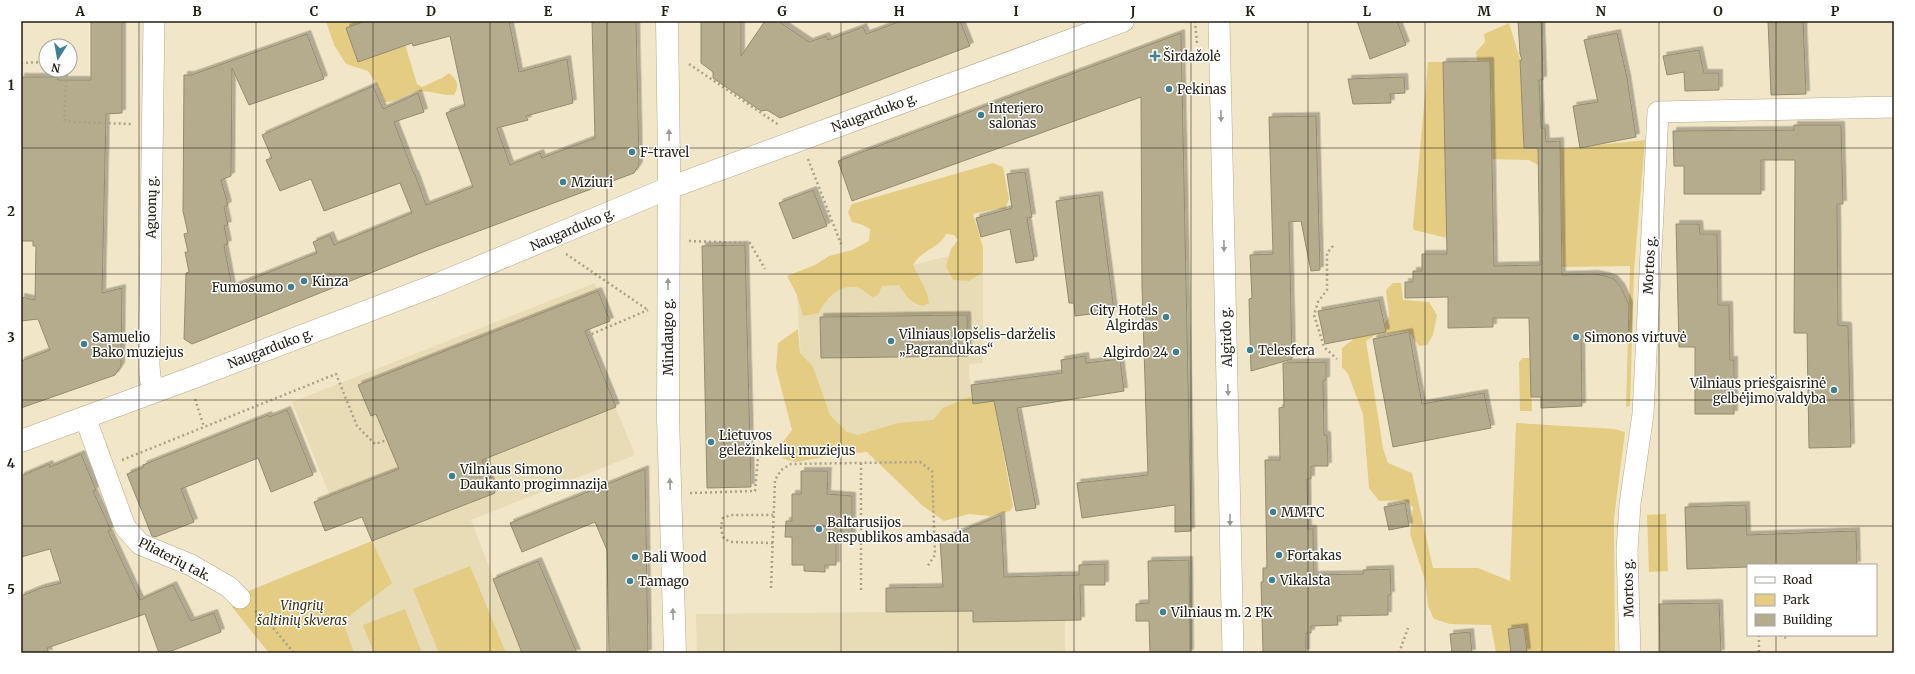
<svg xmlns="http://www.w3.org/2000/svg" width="1915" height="674" viewBox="0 0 1915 674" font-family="Merriweather,serif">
<defs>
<filter id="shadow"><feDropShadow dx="3.5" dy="-3.5" stdDeviation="0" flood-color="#0004"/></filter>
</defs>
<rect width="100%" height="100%" fill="#f1e7c8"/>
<path fill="#e8dcb6" d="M983 247V363L969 364V372L973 404 1002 439 806 442 797 295Z
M595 283 610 321 585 331 635 455 471 520 522 653H354L342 621 391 583 362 517 325 531 314 502 330 496 292 402Z
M973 611V622L1065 620V653H697L696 614Z"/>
<path fill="#e4cc83" d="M326 21H398L417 84 422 87 442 78 449 73C457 80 460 85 454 95 441 96 428 89 414 92 402 96 398 102 385 102L377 85 368 71 346 64 334 45Z
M1509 23 1520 59 1524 147H1546L1558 149 1645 140 1634 271 1630 406 1626 407 1630 266 1562 267 1560 164 1538 165 1529 160 1492 159 1490 61H1477L1476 52 1485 42 1484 34Z
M1428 62H1443L1447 238 1414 230 1413 227Z
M993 163 1003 167 1009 199 1005 209H996L973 214 983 247V272L969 281 953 280 946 266 951 249 958 240 954 235 946 234C940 248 921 250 913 265L927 293 929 303 923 306C910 303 906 296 899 285L882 286 878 295 872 297C868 294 861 288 856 287 838 284 825 300 819 313L803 316 797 295 787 276 815 265 829 256 852 250 869 241 870 229 863 225 852 222 848 212 852 204Z
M1393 283H1401L1403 300 1429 302 1437 315 1433 335 1427 345 1419 346 1408 331 1375 335 1366 341 1383 448 1388 463 1412 473 1433 568H1478L1510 581 1516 423 1614 429 1625 432 1614 518 1615 653H1496L1491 625 1450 624 1434 619 1428 606 1425 580 1410 534 1413 507 1404 500 1379 501 1369 488 1363 414 1348 374 1342 367V348L1356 337 1386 322 1389 315 1386 290Z
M798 329 800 353 813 367 830 415 847 432 858 435 898 423 933 420 943 408 969 397H972L973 404 994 401 1013 506 1010 511 990 516 969 514 944 521 923 506 867 452 835 455 796 462 784 459 777 452 780 446 792 430 776 368 778 343Z
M1523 358H1530L1532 411H1520L1519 362Z
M1666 514 1668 571 1649 572 1647 515Z
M372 541 392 583 343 621 354 653H269L232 607 246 592Z
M470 566 506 653H439L413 589Z
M405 609 422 653H374L363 625Z"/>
<path fill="#b5ac8e" stroke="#948b6e" filter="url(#shadow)" d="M91 21H122V113L106 114 102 293 122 288 121 366 115 375 21 408V361L50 350 38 319 21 321V297L35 300 36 246H33V241H21V77H58V80H91Z
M366 21H509L519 72 567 59 573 103 526 116 528 120 497 128 510 165 540 153 542 158 595 138 592 21H636L639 165 634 173 428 250 192 344 184 339 186 273 189 272 185 252H188L184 234 188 233 183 211 184 75H191L307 34 324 79 249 105 232 68 231 176 221 180 228 205 224 207 228 225 224 226 228 244 224 245 232 287 317 253 313 242 330 235 334 245 412 213 400 183 324 211 311 179 280 191 266 160 272 158 262 135 373 86 383 109 418 93 424 112 394 122 414 174H415L426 205 473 187 446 113 465 106 450 36 413 46 412 43 358 62 346 28Z
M701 21H741V56L765 21H778L809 42 826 36 828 40 863 27 866 34 901 21H960L970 46 780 118 767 110 761 111 713 78V72L701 63Z
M1357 21H1397L1406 45 1370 59Z
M1518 21H1541L1543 74V80H1539L1541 128H1545L1546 142 1560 141 1562 275 1595 274 1605 276 1614 279 1621 287 1629 305 1628 336H1581L1582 406 1541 408V397H1531L1529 318H1493V327L1448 328V297L1405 298V282H1413V271H1422V254H1447L1443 62 1490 61 1494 266 1540 265 1538 148H1524L1520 60H1522L1520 54Z
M1768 21H1803L1806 94 1771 95Z
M1181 33 1191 531 1175 532V505L1082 518 1077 483 1148 475 1142 287 1141 97 852 201 838 161Z
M1617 33 1627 78 1636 137 1580 148 1573 106 1598 102 1584 40Z
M1699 50 1704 73H1719V90L1685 91 1684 72 1667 75 1663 56Z
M1404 77 1405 93 1390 94 1391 103 1353 104 1348 79Z
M1316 116 1320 270 1311 271 1301 221 1289 222 1292 359 1251 371 1249 299 1252 298 1250 255 1273 254 1269 117Z
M1794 125H1841L1843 204H1837L1838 325 1848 326 1851 447 1809 448 1807 333H1794L1795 160H1761V194H1684V166H1674L1673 131 1794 130Z
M1025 172 1032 217 1027 218 1034 260 1016 263 1010 229 981 237 976 218 1012 208 1007 174Z
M813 190 827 226 793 239 779 203Z
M1099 195 1114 311 1075 316 1074 303H1069L1056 201Z
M1676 224H1699L1700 234H1717L1718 305H1729L1730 360H1734V414H1695V347H1679Z
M745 245 751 487 707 488 702 246Z
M598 291 610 321 585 331 616 407 482 460 495 493 372 541 362 517 325 531 314 502 399 469 376 414 371 416 358 385Z
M1379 300 1386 332 1325 344 1318 311Z
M967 315 968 356 821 358 820 317Z
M1409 332 1422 404 1484 393 1491 428 1393 447 1373 339Z
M1085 356 1086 363 1120 359 1124 391 1017 408 1036 508 1016 511 994 401 973 404 971 385 1062 373 1061 360Z
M1326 362V380L1323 381 1324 435H1327L1328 466H1311V479H1307L1308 529H1313L1314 575 1363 574V570L1390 569 1391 595H1388V615L1337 616 1338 625 1311 626V633H1306V653H1263L1261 582H1263V568H1267L1265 460H1280L1279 408 1284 407 1283 363Z
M287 410 313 475 271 492 258 458 181 489 194 522 155 537 152 536 127 474 144 467 143 465 268 415 269 417Z
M81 454 96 490 93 491 111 530 108 531 140 600 173 585 191 621 214 613 221 632 166 653H159L145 614 47 648 49 653H21V596L41 588 61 583 50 549 21 557V476L49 464 50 467Z
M645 469 648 653H609L607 550 595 522 522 552 510 523Z
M801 471H828L827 494 852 496V541H836V565H825V572L804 571V565H792V537H785L786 521H792V494H801Z
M1405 503 1409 526 1389 530 1384 507Z
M1746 505 1747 535 1856 531 1857 565H1748V567L1687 569 1685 507Z
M1001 515 1004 577 1079 575V565L1105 564V585H1080L1081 620 973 622V611L886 612V588L943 587 940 540Z
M1189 560 1190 653H1150L1149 621H1136V604L1149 603 1148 561Z
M538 561 577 653H522L493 579Z
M1719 603 1721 653H1660L1659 604Z
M1524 627 1527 652 1511 653 1508 629Z
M1470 632 1472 653H1452L1450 634Z"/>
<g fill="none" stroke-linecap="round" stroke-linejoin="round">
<defs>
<path id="street" d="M154 21 149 365 150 378 155 391
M1219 21 1233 653
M85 417 125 527 140 544 191 565 229 587 240 598
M1630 653 1627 550 1630 504 1643 414 1658 112 1894 107"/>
<path id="secondary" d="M667 21 669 162 668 417 675 653
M21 441 189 379 436 285 669 188 1123 21"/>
</defs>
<use href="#street" stroke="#b2a88b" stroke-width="22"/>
<use href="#secondary" stroke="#b2a88b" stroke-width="23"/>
<path stroke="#a8a188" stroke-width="2.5" stroke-dasharray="2 3" stroke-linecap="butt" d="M1195 21 1197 44
M21 63 46 62
M689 64 779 125
M67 70 64 120 73 122 132 124
M808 159 841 244
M689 241 750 243 765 269
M1333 246 1327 253V290L1318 302 1314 315 1324 347 1337 359
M566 254 648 310
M587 336 648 310
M195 399 204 427
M122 460 336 374 357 426 375 444 387 440
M861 463V592
M690 493 755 491 758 458 761 455
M773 543 732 542 724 539C721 531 720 527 723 518L731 515H774
M771 588 775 480 781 470 791 464 920 462 932 471 935 555 927 567
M255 611 274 629 294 653
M1759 635V653
M1780 635 1786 638
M1399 653 1408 628"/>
<use href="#street" stroke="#fff" stroke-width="21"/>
<use href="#secondary" stroke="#fff" stroke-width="22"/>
</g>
<defs><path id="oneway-solid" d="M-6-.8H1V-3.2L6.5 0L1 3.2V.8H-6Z"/></defs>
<g fill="#9b9a94">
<use href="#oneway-solid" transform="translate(1221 116) rotate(89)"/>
<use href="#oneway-solid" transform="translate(669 135) rotate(-91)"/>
<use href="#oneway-solid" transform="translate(1224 246) rotate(89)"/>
<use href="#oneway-solid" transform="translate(668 284) rotate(-90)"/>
<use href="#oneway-solid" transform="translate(1228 390) rotate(88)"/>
<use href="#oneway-solid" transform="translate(670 484) rotate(-92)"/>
<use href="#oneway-solid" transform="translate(1230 520) rotate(89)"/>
<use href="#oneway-solid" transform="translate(673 614) rotate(-92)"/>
</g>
<path fill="none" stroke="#211e12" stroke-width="1" stroke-opacity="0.55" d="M139 21V653M256 21V653M373 21V653M490 21V653M607 21V653M724 21V653M841 21V653M958 21V653M1074 21V653M1191 21V653M1308 21V653M1425 21V653M1542 21V653M1659 21V653M1776 21V565M21 148H1894M21 274H1894M21 400H1894M21 526H1894M1776 635V653"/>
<g fill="#3e8092" stroke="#fff" stroke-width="1.5">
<path d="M1153 50h4v4h4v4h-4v4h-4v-4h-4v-4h4z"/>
<circle cx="1169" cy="89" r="4"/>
<circle cx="981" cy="115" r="4"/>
<circle cx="632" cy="152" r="4"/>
<circle cx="563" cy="182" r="4"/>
<circle cx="304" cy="281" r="4"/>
<circle cx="291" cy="287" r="4"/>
<circle cx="1166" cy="317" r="4"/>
<circle cx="1576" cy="337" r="4"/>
<circle cx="891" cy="341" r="4"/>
<circle cx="84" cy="344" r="4"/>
<circle cx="1250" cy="350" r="4"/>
<circle cx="1176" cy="352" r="4"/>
<circle cx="1834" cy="390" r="4"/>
<circle cx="711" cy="442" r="4"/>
<circle cx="452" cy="476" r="4"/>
<circle cx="1273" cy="512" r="4"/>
<circle cx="819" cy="529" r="4"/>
<circle cx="1279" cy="555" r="4"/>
<circle cx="635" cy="557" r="4"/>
<circle cx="1272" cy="580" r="4"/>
<circle cx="630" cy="581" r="4"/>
<circle cx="1163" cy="612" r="4"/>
</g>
<g text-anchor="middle" stroke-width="3" stroke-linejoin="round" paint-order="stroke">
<g font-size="13" fill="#211e12" stroke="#fff" text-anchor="start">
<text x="1163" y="61">Širdažolė</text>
<text x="1177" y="94">Pekinas</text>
<text x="989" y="113">Interjero<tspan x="989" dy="15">salonas</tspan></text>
<text x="640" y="157">F-travel</text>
<text x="571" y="187">Mziuri</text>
<text x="312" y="286">Kinza</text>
<text x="283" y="292" text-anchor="end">Fumosumo</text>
<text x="1158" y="315" text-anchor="end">City Hotels<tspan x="1158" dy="15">Algirdas</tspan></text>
<text x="899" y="339">Vilniaus lopšelis-darželis<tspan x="899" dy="15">„Pagrandukas“</tspan></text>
<text x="92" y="342">Samuelio<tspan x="92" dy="15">Bako muziejus</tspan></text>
<text x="1584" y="342">Simonos virtuvė</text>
<text x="1258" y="355">Telesfera</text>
<text x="1168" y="357" text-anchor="end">Algirdo 24</text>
<text x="1826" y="388" text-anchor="end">Vilniaus priešgaisrinė<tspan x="1826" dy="15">gelbėjimo valdyba</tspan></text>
<text x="719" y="440">Lietuvos<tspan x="719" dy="15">geležinkelių muziejus</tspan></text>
<text x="460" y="474">Vilniaus Simono<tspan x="460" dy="15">Daukanto progimnazija</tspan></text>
<text x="1281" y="517">MMTC</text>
<text x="827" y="527">Baltarusijos<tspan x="827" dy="15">Respublikos ambasada</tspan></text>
<text x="1287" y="560">Fortakas</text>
<text x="643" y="562">Bali Wood</text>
<text x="1280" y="585">Vikalsta</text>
<text x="638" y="586">Tamago</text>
<text x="1171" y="617">Vilniaus m. 2 PK</text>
</g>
<g font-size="13" fill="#211e12" stroke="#fff">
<text transform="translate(874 112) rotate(-20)" y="5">Naugarduko g.</text>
<text transform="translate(151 207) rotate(-89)" y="5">Aguonų g.</text>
<text transform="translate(572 229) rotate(-23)" y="5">Naugarduko g.</text>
<text transform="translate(1649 265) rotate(-87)" y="5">Mortos g.</text>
<text transform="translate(668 337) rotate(-90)" y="5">Mindaugo g.</text>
<text transform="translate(1226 337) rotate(-92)" y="5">Algirdo g.</text>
<text transform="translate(270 348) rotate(-21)" y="5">Naugarduko g.</text>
<text transform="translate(175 559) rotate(27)" y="5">Pliaterių tak.</text>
<text transform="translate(1628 588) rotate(-91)" y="5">Mortos g.</text>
</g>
<g font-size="13" font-style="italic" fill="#3f3411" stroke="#fff">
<text x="302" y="610">Vingrių<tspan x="302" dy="15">šaltinių skveras</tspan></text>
</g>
</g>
<rect width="1915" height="674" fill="none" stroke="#ffffff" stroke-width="44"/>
<rect x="1747" y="564" width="130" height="72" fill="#ffffff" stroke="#a6a5a0"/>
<rect x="1755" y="577" width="20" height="6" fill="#ffffff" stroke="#a6a5a0"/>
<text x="1783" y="584" font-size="12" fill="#211e12">Road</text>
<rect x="1755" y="594" width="20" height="12" fill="#e4cc83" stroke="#a6a5a0"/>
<text x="1783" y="604" font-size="12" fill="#211e12">Park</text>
<rect x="1755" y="614" width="20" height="12" fill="#b5ac8e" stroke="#a6a5a0"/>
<text x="1783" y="624" font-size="12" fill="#211e12">Building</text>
<g transform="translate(58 58) rotate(191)"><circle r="19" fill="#ffffff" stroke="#a6a5a0"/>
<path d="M0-3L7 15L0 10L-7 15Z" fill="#3e8092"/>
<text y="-6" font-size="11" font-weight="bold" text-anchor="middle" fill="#211e12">N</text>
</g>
<rect x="22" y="22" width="1871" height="630" fill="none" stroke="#211e12" stroke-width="1.5"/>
<g font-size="13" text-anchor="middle" font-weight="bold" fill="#211e12">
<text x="80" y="16">A</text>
<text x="197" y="16">B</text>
<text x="314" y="16">C</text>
<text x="431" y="16">D</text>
<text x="548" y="16">E</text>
<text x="665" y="16">F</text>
<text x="782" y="16">G</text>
<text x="899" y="16">H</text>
<text x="1016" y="16">I</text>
<text x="1133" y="16">J</text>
<text x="1250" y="16">K</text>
<text x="1367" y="16">L</text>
<text x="1484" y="16">M</text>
<text x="1601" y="16">N</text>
<text x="1718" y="16">O</text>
<text x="1835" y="16">P</text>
<text x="11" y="90">1</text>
<text x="11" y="216">2</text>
<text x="11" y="342">3</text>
<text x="11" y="468">4</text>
<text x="11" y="594">5</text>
</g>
</svg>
